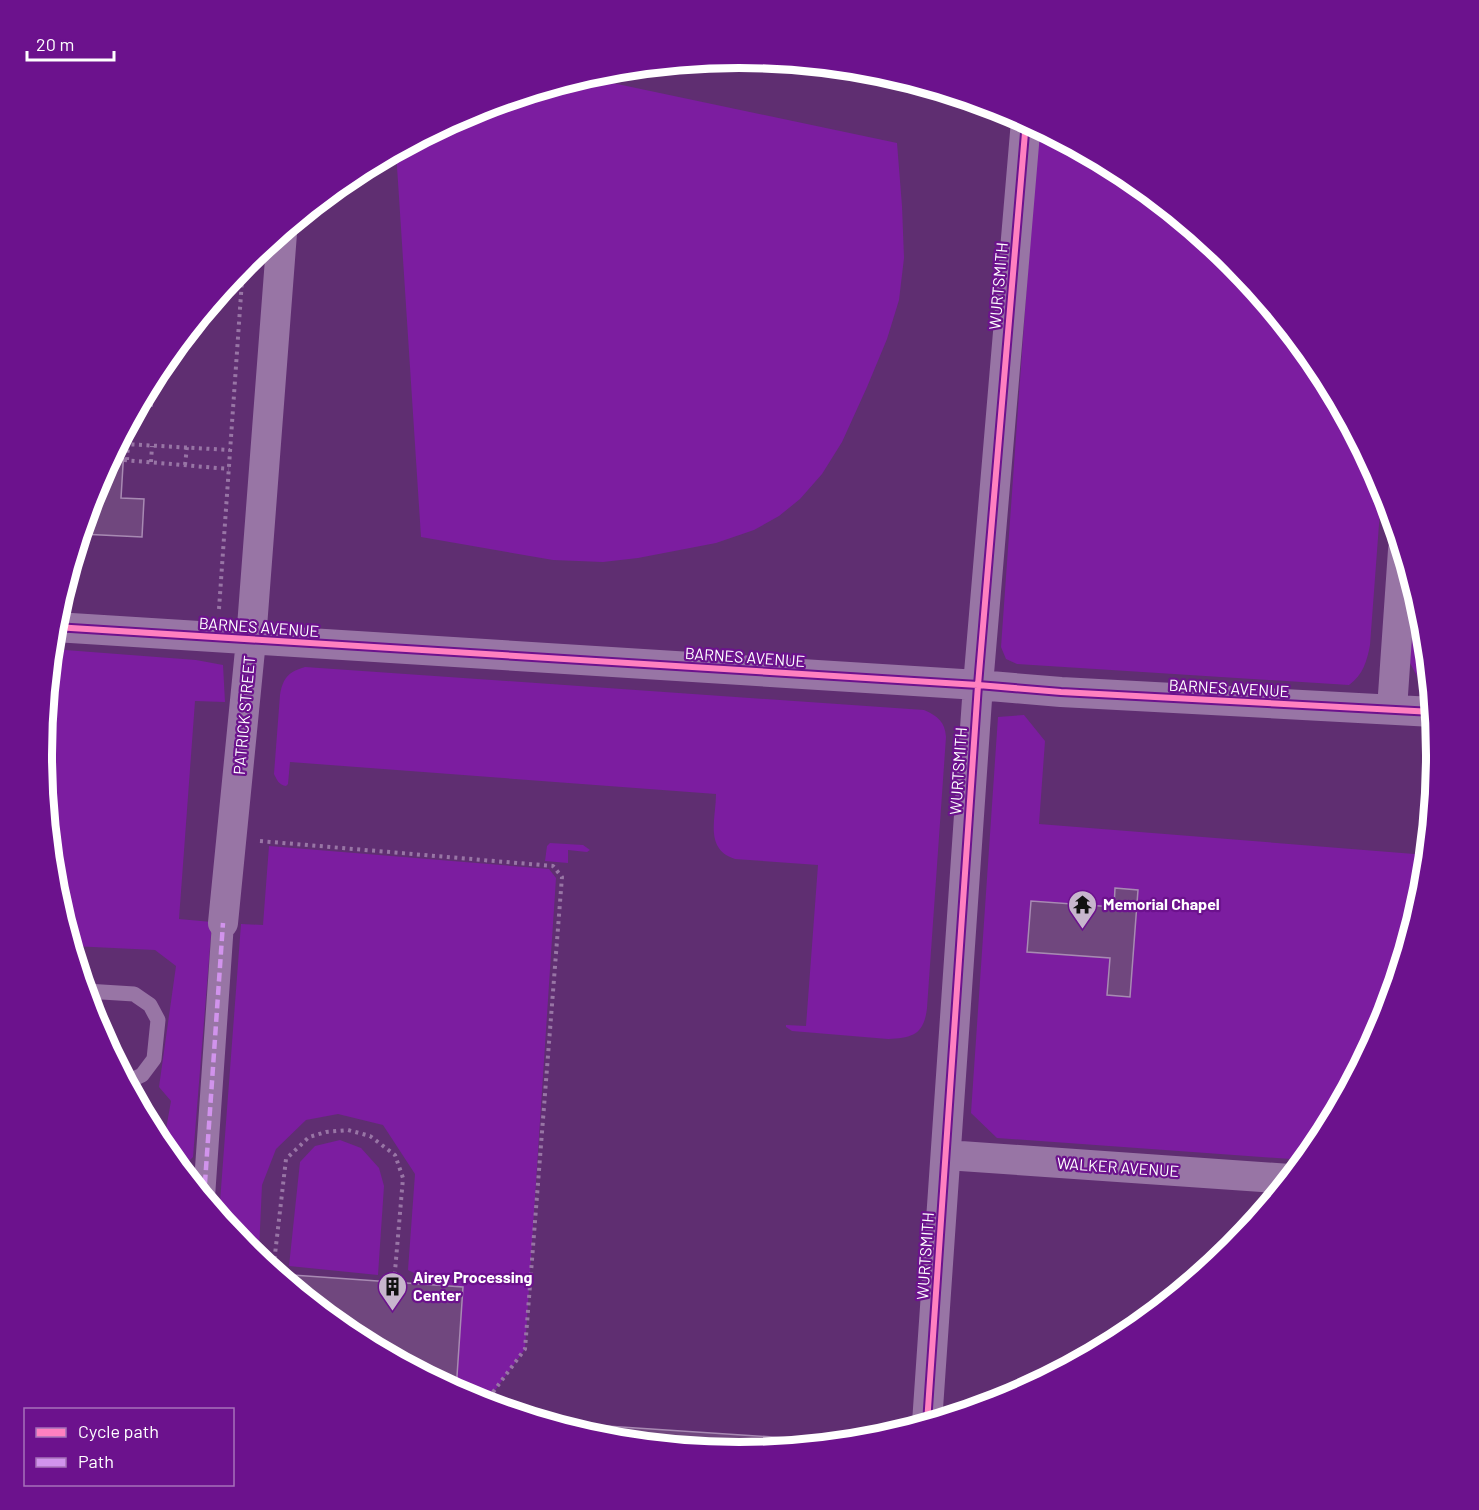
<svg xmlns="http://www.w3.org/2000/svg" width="1479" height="1510" viewBox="0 0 1479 1510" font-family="Barlow,sans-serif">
<rect width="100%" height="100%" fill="#5f2e71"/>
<path fill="#7c1da0" d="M584 77 897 143 902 206 904 258 899 300 887 339 867 387 842 442 822 474 800 499 779 516 754 530 716 543 638 558 603 562 553 560 421 537 396 151 473 110Z
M1038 128 1127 175 1233 262 1320 368 1382 484 1370 645C1367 661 1363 675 1349 685L1017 664 1006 659 1001 647Z
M1415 592 1424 619 1430 688 1427 687 1419 680 1410 663Z
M52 649 196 660 223 665 225 702 195 701 179 919 212 922 193 1157 188 1162 174 1161 156 1136 165 1135 171 1101 159 1087 176 966 155 950 72 946 55 891 42 755Z
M305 667 924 710C938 716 945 722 946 737L927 1008C924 1035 912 1038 888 1039L792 1031 786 1027V1025L806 1026 818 865 735 859C704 849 716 819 716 794L290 762 288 784 286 786C279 785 277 780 274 774L280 695C283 678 288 672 305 667Z
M1024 715 1045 741 1039 824 1427 855 1424 891 1384 1022 1319 1143 1305 1160 997 1138 971 1113 998 717Z
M550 843 583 845 590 850 587 852 568 850V863L545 861 547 846Z
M269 846 549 869 556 878 525 1349 488 1400 471 1398 456 1391 463 1288 426 1279 408 1270 415 1174 383 1125 338 1114 306 1120 276 1149 262 1185 259 1251H250L246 1248 219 1215 241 924 263 925Z
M340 1140 361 1148 379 1168 384 1186 378 1275 289 1266 300 1162 315 1146Z"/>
<path fill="#70477e" stroke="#a88ab3" stroke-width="1.5" d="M154 378 152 406 139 405Z
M125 432 121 498 144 499 142 537 81 534 95 488Z
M1115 888 1138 890 1130 997 1107 995 1110 958 1027 952 1031 901 1114 907Z
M278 1274 463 1287 456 1391 352 1335Z
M546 1422 833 1441V1443L739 1452 603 1439Z"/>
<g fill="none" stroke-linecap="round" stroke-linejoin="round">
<path stroke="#9875a5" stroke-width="4" stroke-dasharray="3 4.5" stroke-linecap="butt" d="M124 444 230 450
M124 460 229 469
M127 460 128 444
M151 462 152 446
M185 465 187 447
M219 609 243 266
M260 841 553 866 562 877 525 1349 485 1403
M263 1262 274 1263 286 1159 309 1137 326 1132 348 1130 370 1136 395 1155 403 1178 394 1283"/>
<path stroke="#9875a5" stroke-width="15" d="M86 991 134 994 150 1005 158 1020 154 1059 142 1075 127 1082"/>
<path stroke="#9875a5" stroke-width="22" d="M204 1197 223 923"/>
<path stroke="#9875a5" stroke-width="30" d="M55 627 978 685 1061 692 1433 712
M1392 709 1403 550
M223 923 251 640 282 233
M946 1155 1290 1179
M927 1423 978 685 1026 121"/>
<path stroke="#d193ec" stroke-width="4.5" stroke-dasharray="9 4.5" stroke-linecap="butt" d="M204 1197 223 923"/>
<defs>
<path id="cycleway" d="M55 627 978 685 1061 692 1433 712
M927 1423 978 685 1026 121"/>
</defs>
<use href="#cycleway" stroke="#6c128d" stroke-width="10"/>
<use href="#cycleway" stroke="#ff80c0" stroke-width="6"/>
</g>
<defs>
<symbol id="temple-pin" viewBox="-11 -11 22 30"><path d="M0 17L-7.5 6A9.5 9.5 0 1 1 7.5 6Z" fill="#c7b6cd" stroke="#6c128d"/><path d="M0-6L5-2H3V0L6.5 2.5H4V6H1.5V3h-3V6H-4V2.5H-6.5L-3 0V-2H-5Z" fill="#111"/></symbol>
<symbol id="building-pin" viewBox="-11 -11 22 30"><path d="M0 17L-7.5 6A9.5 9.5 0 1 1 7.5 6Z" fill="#c7b6cd" stroke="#6c128d"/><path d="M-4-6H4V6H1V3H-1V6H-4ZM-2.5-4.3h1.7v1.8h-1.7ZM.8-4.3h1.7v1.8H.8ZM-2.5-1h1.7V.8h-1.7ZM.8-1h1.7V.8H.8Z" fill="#111"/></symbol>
</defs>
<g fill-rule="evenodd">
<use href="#temple-pin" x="1066" y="888" width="33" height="45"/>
<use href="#building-pin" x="376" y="1270" width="33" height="45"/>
</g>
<g text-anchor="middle" stroke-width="4.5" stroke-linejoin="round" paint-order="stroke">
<g font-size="16" fill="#fff" stroke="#6c128d">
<text transform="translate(998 286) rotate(-85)" y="6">WURTSMITH</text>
<text transform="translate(259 627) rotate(4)" y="6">BARNES AVENUE</text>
<text transform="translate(745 657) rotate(4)" y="6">BARNES AVENUE</text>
<text transform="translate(1229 688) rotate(3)" y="6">BARNES AVENUE</text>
<text transform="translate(244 715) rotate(-85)" y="6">PATRICK STREET</text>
<text transform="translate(958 771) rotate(-86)" y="6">WURTSMITH</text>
<text transform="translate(1118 1167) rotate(4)" y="6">WALKER AVENUE</text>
<text transform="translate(925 1256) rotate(-86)" y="6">WURTSMITH</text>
</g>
<g font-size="16" font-weight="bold" fill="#fff" stroke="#6c128d" text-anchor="start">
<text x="1103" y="910">Memorial Chapel</text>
<text x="413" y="1283">Airey Processing<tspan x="413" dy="18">Center</tspan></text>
</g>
</g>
<path d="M0 0H1479V1510H0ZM52 755a687 687 0 1 1 1374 0a687 687 0 1 1-1374 0Z" fill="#6c128d" fill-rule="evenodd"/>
<path fill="none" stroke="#fff" stroke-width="8" d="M52 755a687 687 0 1 1 1374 0a687 687 0 1 1-1374 0Z"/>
<rect x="24" y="1408" width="210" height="78" fill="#6c128d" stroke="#a771bb" stroke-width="1.5"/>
<rect x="36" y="1428" width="30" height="9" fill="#ff80c0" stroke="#a771bb" stroke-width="1.5"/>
<text x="78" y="1438" font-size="18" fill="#ffffff">Cycle path</text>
<rect x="36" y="1458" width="30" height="9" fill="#d193ec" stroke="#a771bb" stroke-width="1.5"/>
<text x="78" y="1468" font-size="18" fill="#ffffff">Path</text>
<path d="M27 51v9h87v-9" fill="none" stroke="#ffffff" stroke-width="3"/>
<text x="36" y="51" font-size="18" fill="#ffffff" stroke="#6c128d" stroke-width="4.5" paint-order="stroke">20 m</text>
</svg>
